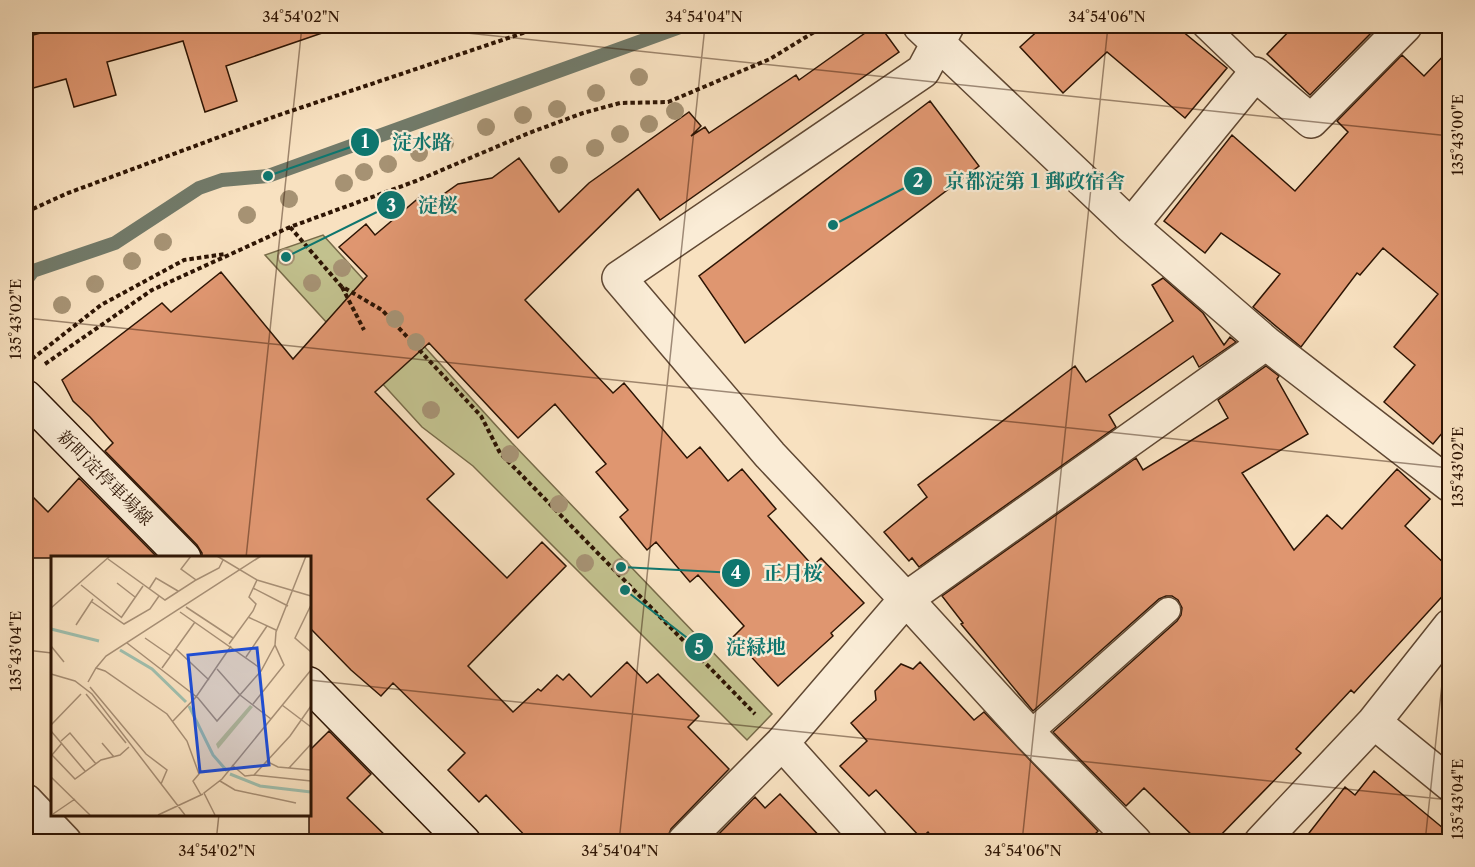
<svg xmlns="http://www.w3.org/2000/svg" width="1475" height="867" viewBox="0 0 1475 867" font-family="'Libre Caslon Text','Noto Serif JP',serif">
<rect width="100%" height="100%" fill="#f8e1c0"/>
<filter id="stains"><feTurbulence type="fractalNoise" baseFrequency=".00333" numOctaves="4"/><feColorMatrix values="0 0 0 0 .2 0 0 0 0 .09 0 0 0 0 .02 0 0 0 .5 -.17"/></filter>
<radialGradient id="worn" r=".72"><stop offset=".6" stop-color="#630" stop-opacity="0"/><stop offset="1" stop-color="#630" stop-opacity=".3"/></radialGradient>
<path fill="#c2c18e" stroke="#786b49" stroke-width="1.5" d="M323 235 512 443 772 714 747 740 473 466 422 427 265 255Z"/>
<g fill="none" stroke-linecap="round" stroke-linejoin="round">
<path stroke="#727a69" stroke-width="14" d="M26 280 33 271 115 243 199 188 222 180 268 176 683 26"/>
</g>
<path fill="#df9670" stroke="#2e1504" stroke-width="1.5" d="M66 26H327L328 31 226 66 237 101 205 112 183 41 107 62 116 95 74 107 66 79 26 90V37Z
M875 26H880L899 52 660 220 638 189 525 300 613 393 624 383 687 458 700 447 728 481 742 469 776 509 768 516 813 566 821 558 864 603 831 633 833 636 778 686 733 637 744 626 698 575 690 582 656 542 647 550 620 517 628 510 596 472 606 464 555 404 518 438 429 343 375 392 454 474 427 499 507 578 542 542 566 566 468 666 513 712 538 689 541 691 557 675 563 680 569 674 591 697 627 662 647 683 658 674 699 716 688 727 729 769 671 829 666 842H531L486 795 479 802 448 770 465 753 393 683 381 696 351 670 309 627V558H202V553L197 545 105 451 113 443 90 417 73 401 62 380 162 303 171 312 221 272 293 359 367 276 339 247 366 224 375 235 421 196 431 203 458 184 492 178 519 158 559 212 589 183 689 112 701 126 691 136 705 127 709 133 796 75 799 80Z
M1043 26H1176L1227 68 1185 118 1107 52 1063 93 1020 47Z
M1294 26H1371L1375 29 1310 95 1267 54Z
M1449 50V425L1433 444 1384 402 1415 365 1394 347 1438 294 1383 248 1360 275 1357 273 1301 347 1253 307 1280 274 1221 233 1205 253 1164 221 1232 135 1295 191 1348 132 1337 121 1402 55 1424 76Z
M930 101 979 166 745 343 699 276Z
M1163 278 1203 313 1224 345 1230 337 1236 342 1199 367 1193 356 1109 415 1116 427 919 567 912 558 909 561 884 532 927 497 918 485 1075 366 1086 382 1173 321 1152 285Z
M1266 366 1279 376 1277 379 1308 434 1242 473 1294 550 1327 515 1342 529 1397 469 1430 499 1405 526 1449 568V589L1354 693 1351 690 1296 749 1301 753 1214 842H1199L1144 788 1126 806 1053 732 1177 621 1181 615 1182 608 1178 600 1172 596H1166L1159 599 1033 711 961 624 963 623 942 596 1136 458 1143 470 1228 418 1218 400Z
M79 478 158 558H26V490L48 512Z
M920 662 974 720 984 712 1098 831 1088 842H936L928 832 921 838 876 790 869 796 840 766 867 741 851 723 876 700 875 691 901 664 913 669Z
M329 731 371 774 347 798 392 842H309V751Z
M1374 771 1449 833V842H1302L1345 787 1355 795Z
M780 794 825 842H711L755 797 765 808Z"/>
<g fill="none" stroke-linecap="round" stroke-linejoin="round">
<defs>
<path id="service" d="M1205 26 1255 74
M1029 734 1168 610"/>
<path id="minor" d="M920 26 1131 226 1266 343 1450 485
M947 26 923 71 619 278 770 455 906 599 1029 734 1135 842
M1131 226 1255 74 1311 121 1405 26
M1374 722 1450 784
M782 743 871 842
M26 801 65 842
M684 842 782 743 906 599 1266 343
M1261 842 1374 722 1450 626"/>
<path id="secondary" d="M26 397 184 558
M309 684 464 842"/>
</defs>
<use href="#service" stroke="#604833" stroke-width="27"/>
<use href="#minor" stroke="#604833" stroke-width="36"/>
<use href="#secondary" stroke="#2e1504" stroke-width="36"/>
<path stroke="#2e1504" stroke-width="4" stroke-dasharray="4.5 3" stroke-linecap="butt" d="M26 212 68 193 276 116 544 26
M290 227 341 286 382 310 481 416 500 453 755 714
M342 287 364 330
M32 359 101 305 184 260 225 254
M45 364 152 290 290 227 416 181 529 133 583 113 620 103 668 102 770 59 824 26"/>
<use href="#service" stroke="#faecd6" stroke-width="24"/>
<use href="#minor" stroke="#faecd6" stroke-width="33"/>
<use href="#secondary" stroke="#faecd6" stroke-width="33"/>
</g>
<g fill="#a69273">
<circle cx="639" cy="77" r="9"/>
<circle cx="596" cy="93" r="9"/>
<circle cx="557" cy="109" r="9"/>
<circle cx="675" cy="111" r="9"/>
<circle cx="523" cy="115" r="9"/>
<circle cx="649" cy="124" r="9"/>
<circle cx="486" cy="127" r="9"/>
<circle cx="620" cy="134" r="9"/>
<circle cx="445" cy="143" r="9"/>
<circle cx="595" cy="148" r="9"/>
<circle cx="419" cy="153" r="9"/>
<circle cx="388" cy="164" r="9"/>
<circle cx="559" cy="165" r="9"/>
<circle cx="364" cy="172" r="9"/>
<circle cx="344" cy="183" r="9"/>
<circle cx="289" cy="199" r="9"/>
<circle cx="247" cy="215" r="9"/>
<circle cx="163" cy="242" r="9"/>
<circle cx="286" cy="257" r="9"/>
<circle cx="132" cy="261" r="9"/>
<circle cx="342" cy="268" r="9"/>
<circle cx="312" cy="283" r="9"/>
<circle cx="95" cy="284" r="9"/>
<circle cx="62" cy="305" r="9"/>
<circle cx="395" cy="319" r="9"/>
<circle cx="416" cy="342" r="9"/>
<circle cx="431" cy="410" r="9"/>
<circle cx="510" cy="454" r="9"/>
<circle cx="559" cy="504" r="9"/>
<circle cx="585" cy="563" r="9"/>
<circle cx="621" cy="567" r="9"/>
</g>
<path fill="none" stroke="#2e1504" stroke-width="1.5" stroke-opacity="0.45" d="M400 26 1450 136M26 318 1450 468M246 558 302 26M26 650 52 653M309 680 1450 800M216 842 219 814M619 842 705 26M1022 842 1108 26M1425 842 1450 610"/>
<g text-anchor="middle" stroke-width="4.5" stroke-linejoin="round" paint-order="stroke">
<g font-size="18" fill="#2e1504" stroke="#faecd6">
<text transform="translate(105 478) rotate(45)" y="6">新町淀停車場線</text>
</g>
</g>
<g transform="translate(51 556)">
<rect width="260" height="260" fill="#f8e1c0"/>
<path d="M199 149 202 151 167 193 165 188Z" fill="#c2c18e"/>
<path fill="none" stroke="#9fbead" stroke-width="3" d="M0 73 48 85M69 94 101 113 135 146M138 150 162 199 176 215M179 218 209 230 260 236"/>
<path fill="none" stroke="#a78f75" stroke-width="1.5" d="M166 0 206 24 260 40M57 3 114 44 145 24 130 13 140 0M145 24 168 12 172 4M66 27 84 41M30 29 70 61M202 32 237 50M98 33 105 22 127 35M41 46 73 68 99 53 108 40M260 49 244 82 260 96M135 51 182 82M0 52 59 0M129 56 209 112M197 61 225 74M70 62 92 30M25 69 42 43M94 82 120 100M76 87 147 142 166 165 210 115 224 89M178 88 202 55 205 48 198 41 206 24M0 90 13 106M125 93 158 124M195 101 216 70M45 112 55 100 210 0M111 112 144 66M166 113 189 139 220 163M0 118 24 125 41 138 134 259M37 126 45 112 54 115 116 158 136 185 148 218 142 225 150 239M39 131 95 198 116 214 110 228M35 138 75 187M202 148 233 109 224 89 225 76 255 0M231 149 260 171M122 165 145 141 180 90M0 169 30 138M0 175 34 215M10 185 19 177 45 208M11 187 1 199 24 223 50 204 69 199 78 191M51 187 63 201M215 205 227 211 260 214M181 209 194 220 203 219 239 180 260 150M238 212 260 188M203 219 260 225M0 221 39 259M169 225 184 234 245 247M2 258 24 243M107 259 152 238M164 259 153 237 171 223 260 114"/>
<path fill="#1d4ed8" fill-opacity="0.15" stroke="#1d4ed8" stroke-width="3" d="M206 92 218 209 149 216 137 99Z"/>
<rect width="260" height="260" fill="none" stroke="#2e1504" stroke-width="3"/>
</g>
<path fill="none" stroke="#0f766e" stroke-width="2" d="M268 176L365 142M833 225L918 181M286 257L391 205M621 567L736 573M625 590L699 647"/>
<g fill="#0f766e" stroke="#faecd6" stroke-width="2">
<circle cx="268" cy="176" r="6"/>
<circle cx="833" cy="225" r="6"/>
<circle cx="286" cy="257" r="6"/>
<circle cx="621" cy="567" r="6"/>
<circle cx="625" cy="590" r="6"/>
<circle cx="365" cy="142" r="15"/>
<circle cx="918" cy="181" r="15"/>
<circle cx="391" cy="205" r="15"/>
<circle cx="736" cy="573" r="15"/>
<circle cx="699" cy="647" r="15"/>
</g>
<g font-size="18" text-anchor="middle" font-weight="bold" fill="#fff">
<text x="365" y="148">1</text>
<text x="918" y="187">2</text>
<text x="391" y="212">3</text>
<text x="736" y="579">4</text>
<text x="699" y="654">5</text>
</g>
<g font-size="20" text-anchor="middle" font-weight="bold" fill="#0f766e" stroke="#faecd6" stroke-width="4.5" stroke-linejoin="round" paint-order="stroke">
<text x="422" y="149">淀水路</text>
<text x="1035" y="188">京都淀第１郵政宿舎</text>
<text x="438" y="212">淀桜</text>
<text x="793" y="580">正月桜</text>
<text x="756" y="654">淀緑地</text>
</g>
<rect width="1475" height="867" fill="none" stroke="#f8e1c0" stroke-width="66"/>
<rect x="33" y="33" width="1409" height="801" fill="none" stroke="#2e1504" stroke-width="2"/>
<g font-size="15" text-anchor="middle" fill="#2e1504">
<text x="301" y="22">34°54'02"N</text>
<text x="704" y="22">34°54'04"N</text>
<text x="1107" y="22">34°54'06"N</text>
<text transform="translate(1458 135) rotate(-90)" y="5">135°43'00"E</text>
<text transform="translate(16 319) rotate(-90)" y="5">135°43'02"E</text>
<text transform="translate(1458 467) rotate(-90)" y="5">135°43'02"E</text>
<text transform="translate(16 651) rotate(-90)" y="5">135°43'04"E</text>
<text transform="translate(1458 799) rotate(-90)" y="5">135°43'04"E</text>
<text x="217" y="856">34°54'02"N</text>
<text x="620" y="856">34°54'04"N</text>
<text x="1023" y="856">34°54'06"N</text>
</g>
<rect width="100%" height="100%" filter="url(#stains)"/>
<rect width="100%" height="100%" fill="url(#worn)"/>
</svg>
